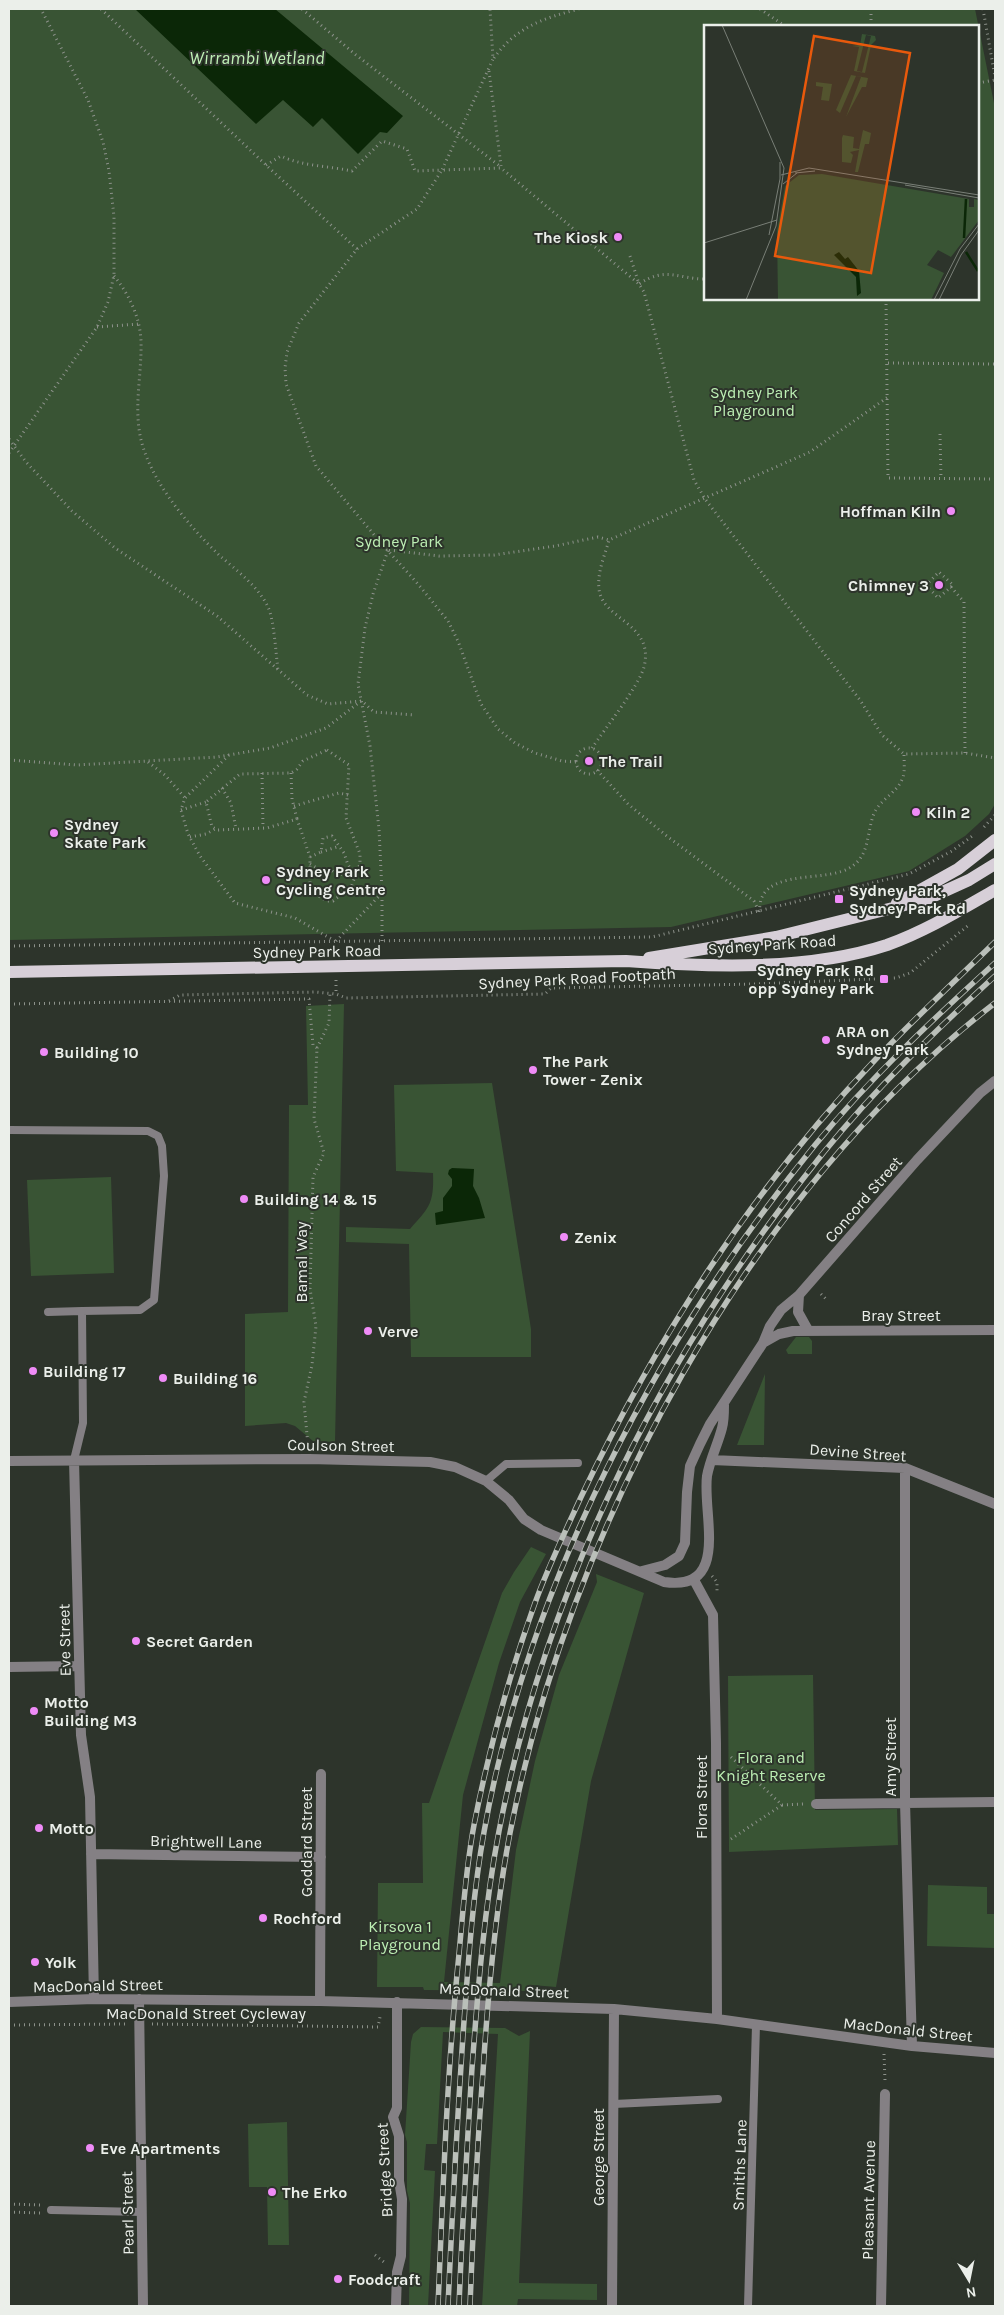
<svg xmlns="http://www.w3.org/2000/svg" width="1004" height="2315" viewBox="0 0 1004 2315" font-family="Karla,sans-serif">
<rect width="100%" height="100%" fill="#2d342b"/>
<path fill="#395434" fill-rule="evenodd" d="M9 9H975L995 108V804L989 814 965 836 909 871 671 927 9 940ZM705 26H978V299H705Z
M344 1004 335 1442 313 1441 295 1426 286 1423 245 1426V1314L288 1312 289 1105H308L306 1006Z
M492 1083 531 1329V1357H411L409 1244 346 1242V1227L410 1229C430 1207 434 1203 433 1173L396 1171 394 1085Z
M111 1177 114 1273 31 1276 27 1180Z
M796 1337H809L812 1341V1354H788L786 1350Z
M765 1374 764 1445H737Z
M531 1547 546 1554 520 1602 499 1663 463 1795 444 1982 500 1983 516 1850 535 1761 559 1675 597 1582 596 1574 644 1593 591 1781 556 1987 532 1985 531 1991 424 1990 423 1987H377L378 1883H423L422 1803H429L502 1593 514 1572Z
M813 1675 815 1810 897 1809 898 1845 729 1852 728 1676Z
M928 1885 987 1887V1914H995V1948L927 1946Z
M421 2027 505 2028 519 2036 530 2031 519 2283 597 2284V2300L518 2299 517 2306H482L498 2034 443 2032 437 2144H426L424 2170 435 2171 428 2306H409L410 2203 407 2191V2142L405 2135 411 2042 413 2034Z
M287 2122 289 2245H268L267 2187H249L248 2124Z"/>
<path fill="#0b2707" d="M135 9H275L403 116 387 133 380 132 358 154 322 118 313 127 283 100 256 124Z
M452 1168 474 1169 473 1186 479 1198 485 1218 436 1225 435 1213 443 1211V1198L452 1186V1179L448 1174 449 1170Z"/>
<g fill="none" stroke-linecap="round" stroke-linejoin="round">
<path stroke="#8d928b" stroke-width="3" stroke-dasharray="1 4" stroke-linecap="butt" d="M101 9 266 165 357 249
M302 9 356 55 501 167
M760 9 785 26
M871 9V26
M983 9 995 77
M494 58C516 27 544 18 579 9
M489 71 501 166
M978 83 995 80
M266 165 281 156C301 166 329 166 352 171L382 141 407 149 415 171 442 170 493 59 490 9
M630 256 639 284C666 266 678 279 705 279
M114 276C129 294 140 317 141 341 142 377 132 412 143 447 155 486 190 527 219 555 236 570 258 586 268 607 274 619 276 655 278 670
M886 299 888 478 995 479
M97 327 139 324
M888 363 995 364
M940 434 941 479
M9 439 26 462 72 511 115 548 217 616 307 695 328 704 362 701 374 712 415 715
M9 453 97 327 108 302 114 275V217L109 171 103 142 88 100 41 9
M389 550 439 556 494 555 555 546 598 537 609 540 810 452 888 397
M951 587 953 585 939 572 926 585 938 598 951 587 964 602 965 753
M592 748C604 730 639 686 644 667 655 623 602 620 599 589 597 572 605 555 609 540
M576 761a13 13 0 1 1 26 0a13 13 0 1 1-26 0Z
M327 750 349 765 346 818 360 854V864L351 887 333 901H327L310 891V857L297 819 267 828 218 830 212 827 206 802 240 774 291 773 297 769 303 761Z
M229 755 185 798 181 810 188 834 200 856 235 903 295 918 335 941
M9 760 77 765 217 757 270 748 326 728 361 701
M148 762 165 775 185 798
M576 762 562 761 535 753 515 743 498 729 481 704 458 641 448 621 418 584 381 543 316 466 286 384 285 368 287 352 299 323 357 249 417 209 442 170 501 168 639 284 644 292 694 480 705 499 860 700 882 735 904 754 965 753 995 758
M597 770 628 804 668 837 754 901 759 912
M262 773 263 828
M291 773 292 799 297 819
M222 788 231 803 236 829
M294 806 339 793 348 795
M181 810 206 802
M984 827 995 815
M190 837 206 834 215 829
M321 852 340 846
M310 857 321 852 323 838 332 836 344 853 348 865 356 875
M310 864 324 872 331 870 337 875 346 873 356 875
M759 912C760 907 760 900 762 897 775 870 829 882 851 867 869 856 867 834 873 816 879 799 898 793 903 777 905 771 904 761 904 754
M336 941 382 893
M382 941V892L379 829 370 746 358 684 365 628 373 594 388 550
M9 946 652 937 909 874 952 851 975 834
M336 980V994
M169 1001 180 995 315 992 336 994 346 998 545 994 551 988 755 984 896 978 910 973 970 924
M9 1004 309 999 313 1045 317 1048 314 1119 324 1153 313 1177 310 1289 316 1326 312 1365 304 1402 308 1446
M317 1048 329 1023 330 994
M821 1294 827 1300
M712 1576 717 1582V1591
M731 1757 782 1805 803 1804
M731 1839 782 1805
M152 2024 378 2027 380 2017
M9 2025 125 2024
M884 2054 885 2081
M9 2204 40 2205
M9 2212 41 2213
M375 2255 384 2262"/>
<path stroke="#848084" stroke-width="8" d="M9 1130 148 1131 158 1136 162 1146 164 1176 154 1300 140 1310 82 1311 83 1423 74 1460
M48 1312 82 1311
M486 1481 506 1464 578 1463
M614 2104 718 2099
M51 2210 142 2212
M748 2306 756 2025"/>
<path stroke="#848084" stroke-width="10" d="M799 1295 798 1312 808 1330
M763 1343 779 1334 793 1331 995 1330
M74 1460 81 1735 90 1797 94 1999
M712 1460 905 1468 995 1504
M9 1461 309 1459 430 1462 455 1467 486 1481 509 1500 524 1519 541 1530 664 1582C731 1592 702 1514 707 1476 710 1459 718 1444 722 1428 724 1421 724 1413 724 1405
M905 1468V1802L912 2046
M642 1571 665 1565 679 1556 685 1543 687 1492 690 1466 700 1444 710 1424 763 1343 770 1326 781 1310 799 1295 917 1160 980 1093 995 1081
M694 1580 713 1615 716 1743 717 2019
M9 1667 79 1666
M816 1804 995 1802
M91 1854 321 1857
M139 1999 143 2306
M320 2001 321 1774
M9 2002 94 1999 320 2001 614 2009 717 2019 912 2046 995 2053
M396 2306 397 2272 401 2256 402 2199 399 2181V2136L393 2117 397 2108V2002
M612 2306 614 2009
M881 2306 885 2094"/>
<path stroke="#d7cfd8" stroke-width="12" d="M897 903 958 869 995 840
M649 958 776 937 925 900 969 880 995 864
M9 972 626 961C709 967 808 971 887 945 926 931 960 910 995 890"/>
<defs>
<path id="rail" d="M438 2306C443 2189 447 2071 459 1954 463 1911 466 1867 474 1825 489 1749 509 1675 535 1603 548 1567 565 1532 581 1497 656 1339 754 1187 875 1060 914 1019 955 981 995 942
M448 2306C452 2216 457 2125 463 2035 468 1967 472 1899 484 1832 528 1584 657 1340 815 1145 869 1079 932 1020 995 963
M459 2306C462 2227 467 2148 472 2068 478 1989 484 1909 499 1831 547 1582 665 1349 824 1152 875 1089 935 1031 995 976
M470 2306C473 2228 477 2150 483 2072 488 1993 495 1911 510 1833 569 1529 748 1193 995 1003"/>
</defs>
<use href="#rail" stroke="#babfb9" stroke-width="5.5"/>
<use href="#rail" stroke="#2d342b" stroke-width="4" stroke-dasharray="11" stroke-linecap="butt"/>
</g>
<g fill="#ef8bf7" stroke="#2d342b" stroke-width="2">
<circle cx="618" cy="237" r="5"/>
<circle cx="951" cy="511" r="5"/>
<circle cx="939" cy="585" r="5"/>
<circle cx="589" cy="761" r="5"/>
<circle cx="916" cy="812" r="5"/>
<circle cx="54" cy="833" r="5"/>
<circle cx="266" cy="880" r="5"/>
<rect x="834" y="894" width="10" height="10" rx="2.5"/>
<rect x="879" y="974" width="10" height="10" rx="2.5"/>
<circle cx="826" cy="1040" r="5"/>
<circle cx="44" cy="1052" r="5"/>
<circle cx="533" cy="1070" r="5"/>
<circle cx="244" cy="1199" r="5"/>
<circle cx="564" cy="1237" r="5"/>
<circle cx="368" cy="1331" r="5"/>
<circle cx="33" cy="1371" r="5"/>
<circle cx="163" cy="1378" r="5"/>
<circle cx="136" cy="1641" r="5"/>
<circle cx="34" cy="1711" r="5"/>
<circle cx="39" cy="1828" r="5"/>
<circle cx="263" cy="1918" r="5"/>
<circle cx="35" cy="1962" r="5"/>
<circle cx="90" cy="2148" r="5"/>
<circle cx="272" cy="2192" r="5"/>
<circle cx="338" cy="2279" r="5"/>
</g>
<g text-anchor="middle" stroke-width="4" stroke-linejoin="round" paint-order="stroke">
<g font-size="16" font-weight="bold" fill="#ebefea" stroke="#2d342b" text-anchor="start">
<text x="608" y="243" text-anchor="end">The Kiosk</text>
<text x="941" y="517" text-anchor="end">Hoffman Kiln</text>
<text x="929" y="591" text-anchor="end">Chimney 3</text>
<text x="599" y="767">The Trail</text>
<text x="926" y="818">Kiln 2</text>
<text x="64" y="830">Sydney<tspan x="64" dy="18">Skate Park</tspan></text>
<text x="276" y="877">Sydney Park<tspan x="276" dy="18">Cycling Centre</tspan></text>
<text x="849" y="896">Sydney Park,<tspan x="849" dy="18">Sydney Park Rd</tspan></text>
<text x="874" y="976" text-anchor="end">Sydney Park Rd<tspan x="874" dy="18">opp Sydney Park</tspan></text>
<text x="836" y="1037">ARA on<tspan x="836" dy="18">Sydney Park</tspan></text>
<text x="54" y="1058">Building 10</text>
<text x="543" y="1067">The Park<tspan x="543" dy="18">Tower - Zenix</tspan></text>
<text x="254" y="1205">Building 14 &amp; 15</text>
<text x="574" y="1243">Zenix</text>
<text x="378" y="1337">Verve</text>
<text x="43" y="1377">Building 17</text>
<text x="173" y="1384">Building 16</text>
<text x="146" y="1647">Secret Garden</text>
<text x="44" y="1708">Motto<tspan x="44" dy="18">Building M3</tspan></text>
<text x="49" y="1834">Motto</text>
<text x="273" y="1924">Rochford</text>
<text x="45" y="1968">Yolk</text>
<text x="100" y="2154">Eve Apartments</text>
<text x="282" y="2198">The Erko</text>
<text x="348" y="2285">Foodcraft</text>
</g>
<g font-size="16" fill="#bceeb3" stroke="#2d342b">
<text x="754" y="398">Sydney Park<tspan x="754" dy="18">Playground</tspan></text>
<text x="399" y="547">Sydney Park</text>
<text x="771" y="1763">Flora and<tspan x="771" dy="18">Knight Reserve</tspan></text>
<text x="400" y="1932">Kirsova 1<tspan x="400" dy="18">Playground</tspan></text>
</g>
<g font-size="16" fill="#ebefea" stroke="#2d342b">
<text transform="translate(772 944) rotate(-4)" y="6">Sydney Park Road</text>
<text transform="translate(317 951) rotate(-1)" y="6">Sydney Park Road</text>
<text transform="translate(577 978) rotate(-3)" y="6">Sydney Park Road Footpath</text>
<text transform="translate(863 1199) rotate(-49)" y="6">Concord Street</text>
<text transform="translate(301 1262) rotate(-90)" y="6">Bamal Way</text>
<text x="901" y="1321">Bray Street</text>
<text transform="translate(341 1445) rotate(1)" y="6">Coulson Street</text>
<text transform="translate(858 1452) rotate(4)" y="6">Devine Street</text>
<text transform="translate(64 1640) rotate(-91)" y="6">Eve Street</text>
<text transform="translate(890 1757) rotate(-90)" y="6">Amy Street</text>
<text transform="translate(701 1797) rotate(-90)" y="6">Flora Street</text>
<text transform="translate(206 1841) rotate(1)" y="6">Brightwell Lane</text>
<text transform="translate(306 1842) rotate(-90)" y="6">Goddard Street</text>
<text transform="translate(98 1985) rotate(-1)" y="6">MacDonald Street</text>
<text transform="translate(504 1990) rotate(2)" y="6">MacDonald Street</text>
<text x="206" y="2019">MacDonald Street Cycleway</text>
<text transform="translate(908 2029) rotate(6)" y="6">MacDonald Street</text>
<text transform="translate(598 2157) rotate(-90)" y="6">George Street</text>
<text transform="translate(739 2165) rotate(-88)" y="6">Smiths Lane</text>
<text transform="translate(384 2170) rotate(-93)" y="6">Bridge Street</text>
<text transform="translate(868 2200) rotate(-89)" y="6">Pleasant Avenue</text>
<text transform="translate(127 2213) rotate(-91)" y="6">Pearl Street</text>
</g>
<g font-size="18" font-style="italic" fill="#c0f2b7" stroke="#2d342b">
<text x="257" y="64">Wirrambi Wetland</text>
</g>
</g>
<g transform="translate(704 25)">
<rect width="275" height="275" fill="#2d342b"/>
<path d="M158 9 171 11 172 15 167 20 161 48 150 46 155 22 148 21 156 20ZM162 10 167 11 158 47 153 46ZM147 50 164 53 162 62H158L142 92 157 52 152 51 136 88 132 85ZM112 57 128 59 125 76 117 75 119 62 112 61ZM159 105 167 108 165 119H161L154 147H151L155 125 146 127 149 130 147 138 138 137V113L139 110 150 112 149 123 155 124ZM118 149 265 174V182H270V174L275 175V195L247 232 234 225 223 240 240 248 227 275H74L73 206 81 161 95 150Z" fill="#395434" fill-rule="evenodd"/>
<path d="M135 227 141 234 144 232 155 246 157 268 153 271 152 252 130 230Z" fill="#0b2707"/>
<path fill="none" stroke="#0b2707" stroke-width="2.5" d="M260 213 262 174M262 227 274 246"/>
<path fill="none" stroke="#797f77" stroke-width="1" d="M18 0 80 143 72 201 42 275M91 148 111 146M77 150 105 143 275 170M79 159 93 148M201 160 275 173M65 210 76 154V137M0 218 73 195M230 275 256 224 275 199M235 275 257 230 275 205"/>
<path fill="#e8590c" fill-opacity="0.15" stroke="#e8590c" stroke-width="2.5" d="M110 11 206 28 167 248 71 231Z"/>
<rect width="275" height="275" fill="none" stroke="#ebefea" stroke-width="2.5"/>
</g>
<rect width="1004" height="2315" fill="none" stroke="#ebefea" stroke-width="20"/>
<g transform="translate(969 2280) rotate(170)" stroke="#2d342b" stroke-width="4" paint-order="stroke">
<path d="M0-4L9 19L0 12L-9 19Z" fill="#ebefea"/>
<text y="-8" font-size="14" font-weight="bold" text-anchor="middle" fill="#ebefea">N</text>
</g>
</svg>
